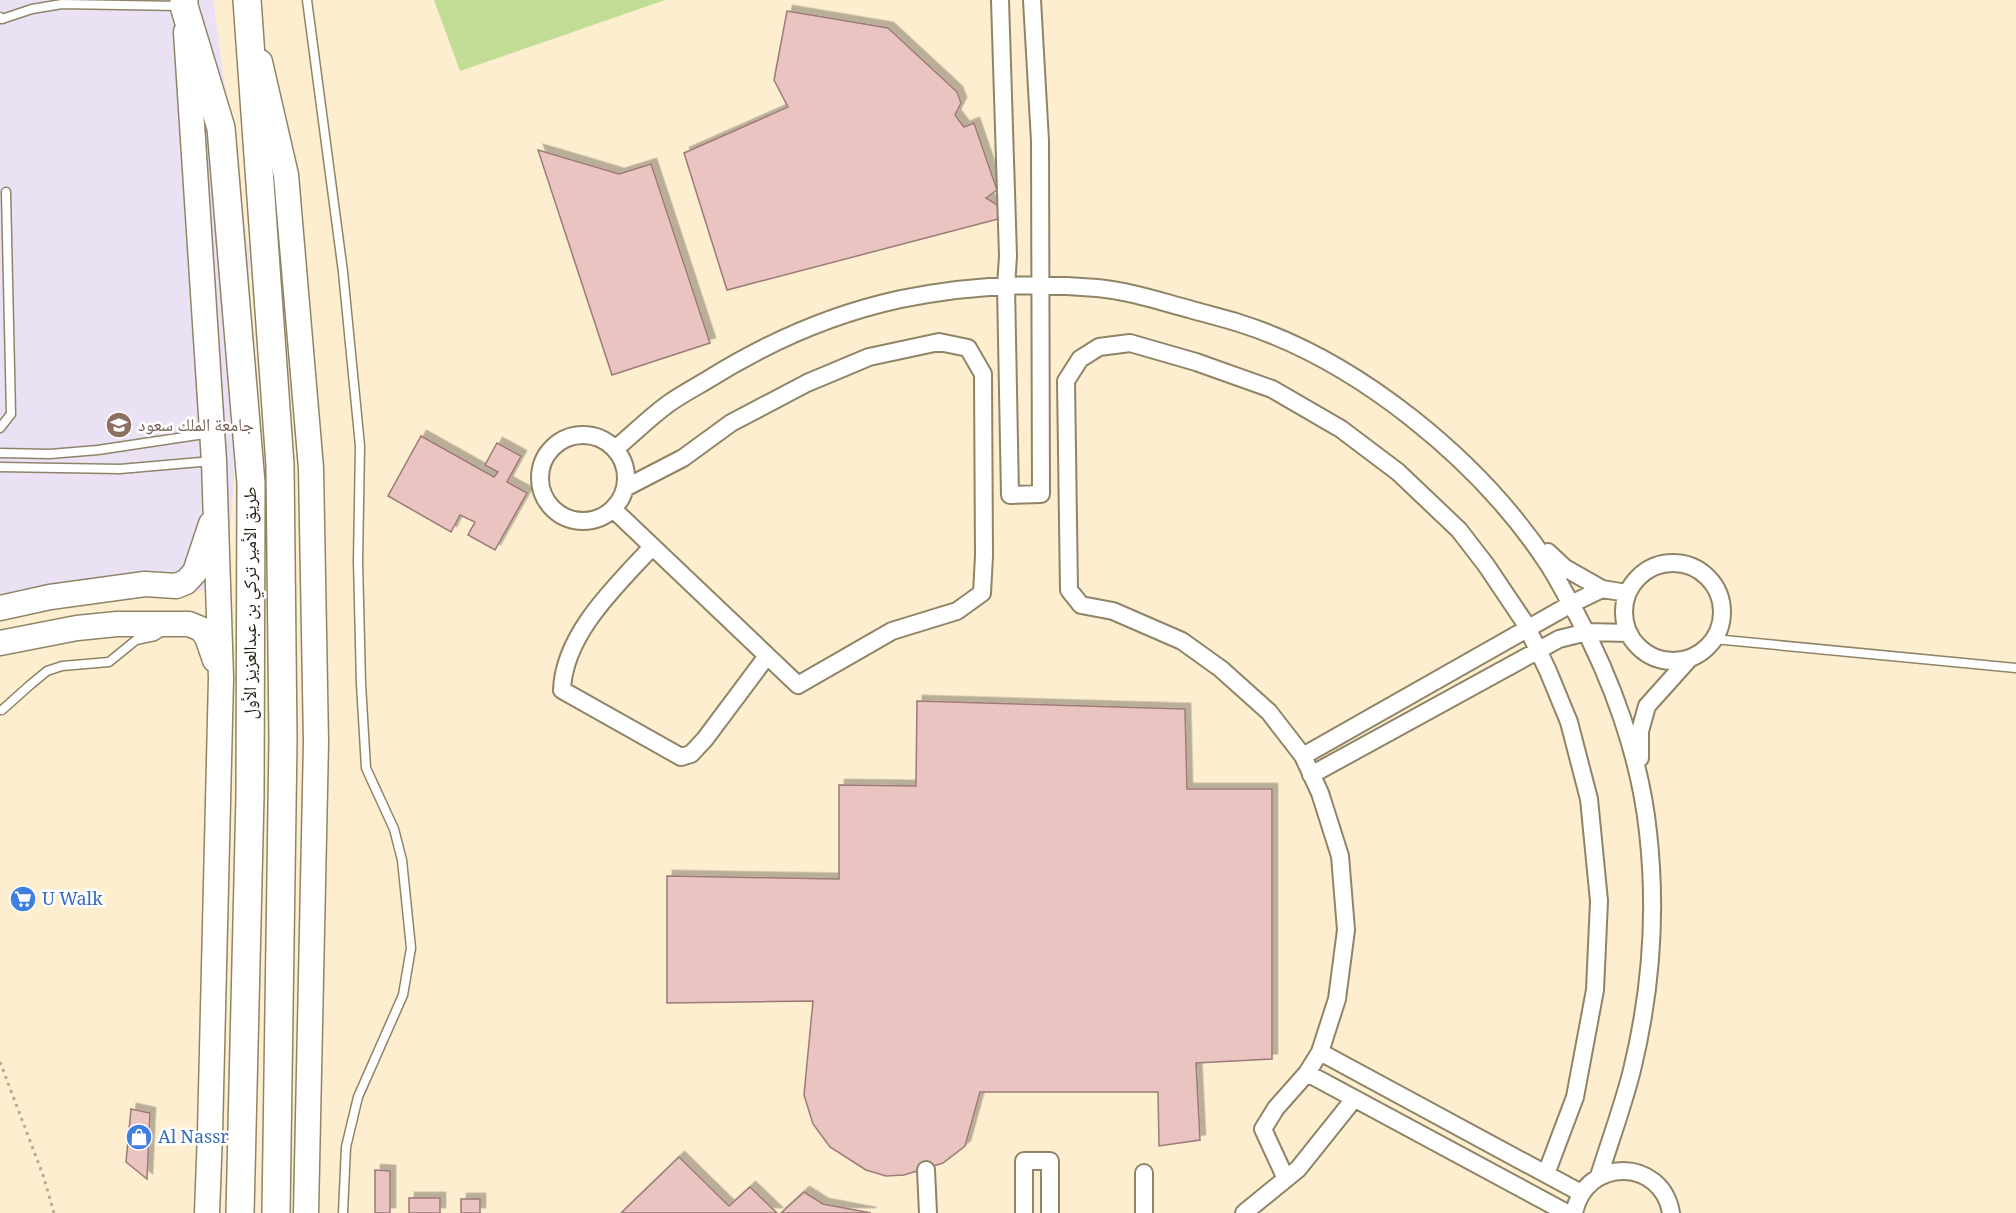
<svg xmlns="http://www.w3.org/2000/svg" width="2016" height="1213" viewBox="0 0 2016 1213" font-family="Georgia,'Noto Naskh Arabic',serif">
<defs>
<filter id="shadow"><feDropShadow dx="5.5" dy="-5.5" stdDeviation="0" flood-color="#0004"/></filter>
</defs>
<rect width="100%" height="100%" fill="#fceecf"/>
<path fill="#ebe1f5" d="M0 0H214L215 16 250 263 226 588 0 608Z"/>
<path fill="#c1dd95" d="M434 0H665L460 71Z"/>
<path fill="#e9c4c0" stroke="#9c7a77" stroke-width="1.5" filter="url(#shadow)" d="M787 11 888 28 957 92 961 103 955 115 964 127 974 123 997 190 986 198 999 206 1002 218 727 290 684 153 788 107 774 80Z
M538 150 619 174 651 164 710 343 612 375Z
M421 436 494 477 498 472 485 465 497 443 521 456 507 482 527 493 495 550 468 535 475 522 460 515 451 532 388 496Z
M917 701 1185 709 1187 789H1272V1059L1196 1063 1200 1140 1159 1146 1158 1092H980L965 1146 943 1163 904 1175 886 1176 866 1170 830 1147 813 1124 804 1095 813 1001 667 1003V876L839 879V785L916 786Z
M131 1109 150 1113 147 1179 126 1162Z
M679 1157 729 1206 750 1187 777 1213H621Z
M375 1170 390 1171V1213H375Z
M804 1192 823 1204 871 1213H781Z
M409 1198H440V1213H409Z
M461 1199H480V1213H461Z"/>
<g fill="none" stroke-linecap="round" stroke-linejoin="round">
<defs>
<path id="lane" d="M307 0 343 272 360 446 358 561 361 684 366 768 394 829 402 860 411 948 403 995 358 1097 346 1147 343 1213
M0 17 2 19 32 9 62 4 180 6
M0 428 11 414 6 192
M0 453 50 454 98 450 211 433
M0 467 120 469 212 461
M1714 639 2016 668
M2 710 30 685 47 671 62 666 109 662 136 640 155 636 164 630"/>
<path id="street" d="M1000 0 1008 256 1006 286 1010 495 1041 494 1040 141 1032 0
M540 478a43 43 0 1 1 86 0a43 43 0 1 1-86 0Z
M615 449C633 434 649 418 668 404 679 396 692 389 704 382 764 344 831 314 901 299 965 286 1032 282 1097 288 1129 291 1159 301 1189 309 1206 314 1223 318 1239 323 1357 360 1478 459 1546 561 1557 577 1566 596 1576 613 1612 679 1640 757 1648 832 1657 912 1651 992 1632 1070 1623 1106 1610 1141 1599 1176
M613 509 798 685 892 631 957 611 982 593 984 556 983 374 968 348 939 342 869 357 807 383 731 423 683 458 625 488
M652 547C616 586 564 634 562 690L681 757 691 754 705 739 767 656
M1548 552 1565 568 1602 589 1627 593
M1624 612a49 49 0 1 1 98 0a49 49 0 1 1-98 0Z
M1303 756 1571 604 1602 589
M1640 758V731L1647 706 1690 658
M1311 775 1559 639 1587 632 1629 633
M1320 1052 1581 1193
M1307 1073 1567 1213
M926 1170 928 1213
M1286 1179 1263 1129 1276 1108 1307 1073 1320 1052 1337 999 1346 930 1340 856 1320 793 1303 756 1269 712 1221 669 1182 641 1113 611 1081 605 1069 590 1066 381 1080 359 1099 347 1130 343 1196 362 1272 389 1341 429 1398 472 1459 530 1486 565 1525 623 1548 671 1569 722 1589 799 1599 901 1595 990 1575 1097 1546 1174
M1024 1213V1161H1050V1213
M1144 1213V1173
M1244 1213 1298 1169 1354 1099
M1574 1213C1586 1156 1662 1158 1671 1213"/>
<path id="secondary" d="M186 32 214 461 221 678 210 1133 207 1213
M260 62 286 175 311 468 316 742 306 1213
M0 608 50 597 145 584 176 586 186 582 195 572 211 524
M0 643 77 628 117 624H189L201 629 207 637 215 660"/>
<path id="primary" d="M184 0V6L221 128 251 483 250 796 240 1213
M247 0 280 465 283 740 276 1213"/>
</defs>
<use href="#lane" stroke="#908467" stroke-width="11"/>
<use href="#street" stroke="#908467" stroke-width="20"/>
<use href="#secondary" stroke="#908467" stroke-width="27"/>
<use href="#primary" stroke="#908467" stroke-width="30"/>
<path stroke="#b6ab93" stroke-width="3" stroke-dasharray="3 4.5" stroke-linecap="butt" d="M0 1062 43 1175 54 1213"/>
<use href="#lane" stroke="#fff" stroke-width="8"/>
<use href="#street" stroke="#fff" stroke-width="16"/>
<use href="#secondary" stroke="#fff" stroke-width="24"/>
<use href="#primary" stroke="#fff" stroke-width="27"/>
</g>
<defs>
<symbol id="university-disc" viewBox="-11 -11 22 22"><circle r="9.5" fill="#8d6e63" stroke="#fff"/><path d="M0-5L7-2L0 1L-7-2ZM-4 1L0 2.5L4 1V4Q0 6-4 4Z" fill="#fff"/></symbol>
<symbol id="supermarket-disc" viewBox="-11 -11 22 22"><circle r="9.5" fill="#3f7fe0" stroke="#fff"/><path d="M-6-5.5h2.5l.6 2H6L4.5 2H-2.5L-4.4-4H-6ZM-1.5 3.2a1.3 1.3 0 1 0 .1 0ZM3 3.2a1.3 1.3 0 1 0 .1 0Z" fill="#fff"/></symbol>
<symbol id="shop-disc" viewBox="-11 -11 22 22"><circle r="9.5" fill="#3f7fe0" stroke="#fff"/><path d="M-5-2.5h2.3a2.7 3.5 0 0 1 5.4 0H5L5.5 6h-11ZM-1.5-2.5h3a1.5 2.3 0 0 0-3 0Z" fill="#fff"/></symbol>
</defs>
<g fill-rule="evenodd">
<use href="#university-disc" x="104" y="410" width="30" height="30"/>
<use href="#supermarket-disc" x="8" y="884" width="30" height="30"/>
<use href="#shop-disc" x="124" y="1122" width="30" height="30"/>
</g>
<g text-anchor="middle" stroke-width="5" stroke-linejoin="round" paint-order="stroke">
<g font-size="18" fill="#785e54" stroke="#fff" text-anchor="start">
<text x="138" y="431">جامعة الملك سعود</text>
</g>
<g font-size="18" fill="#252015" stroke="#fff">
<text transform="translate(250 603) rotate(-90)" y="6">طريق الأمير تركي بن عبدالعزيز الأول</text>
</g>
<g font-size="18" fill="#366cbe" stroke="#fff" text-anchor="start">
<text x="42" y="905">U Walk</text>
<text x="158" y="1143">Al Nassr</text>
</g>
</g>
</svg>
